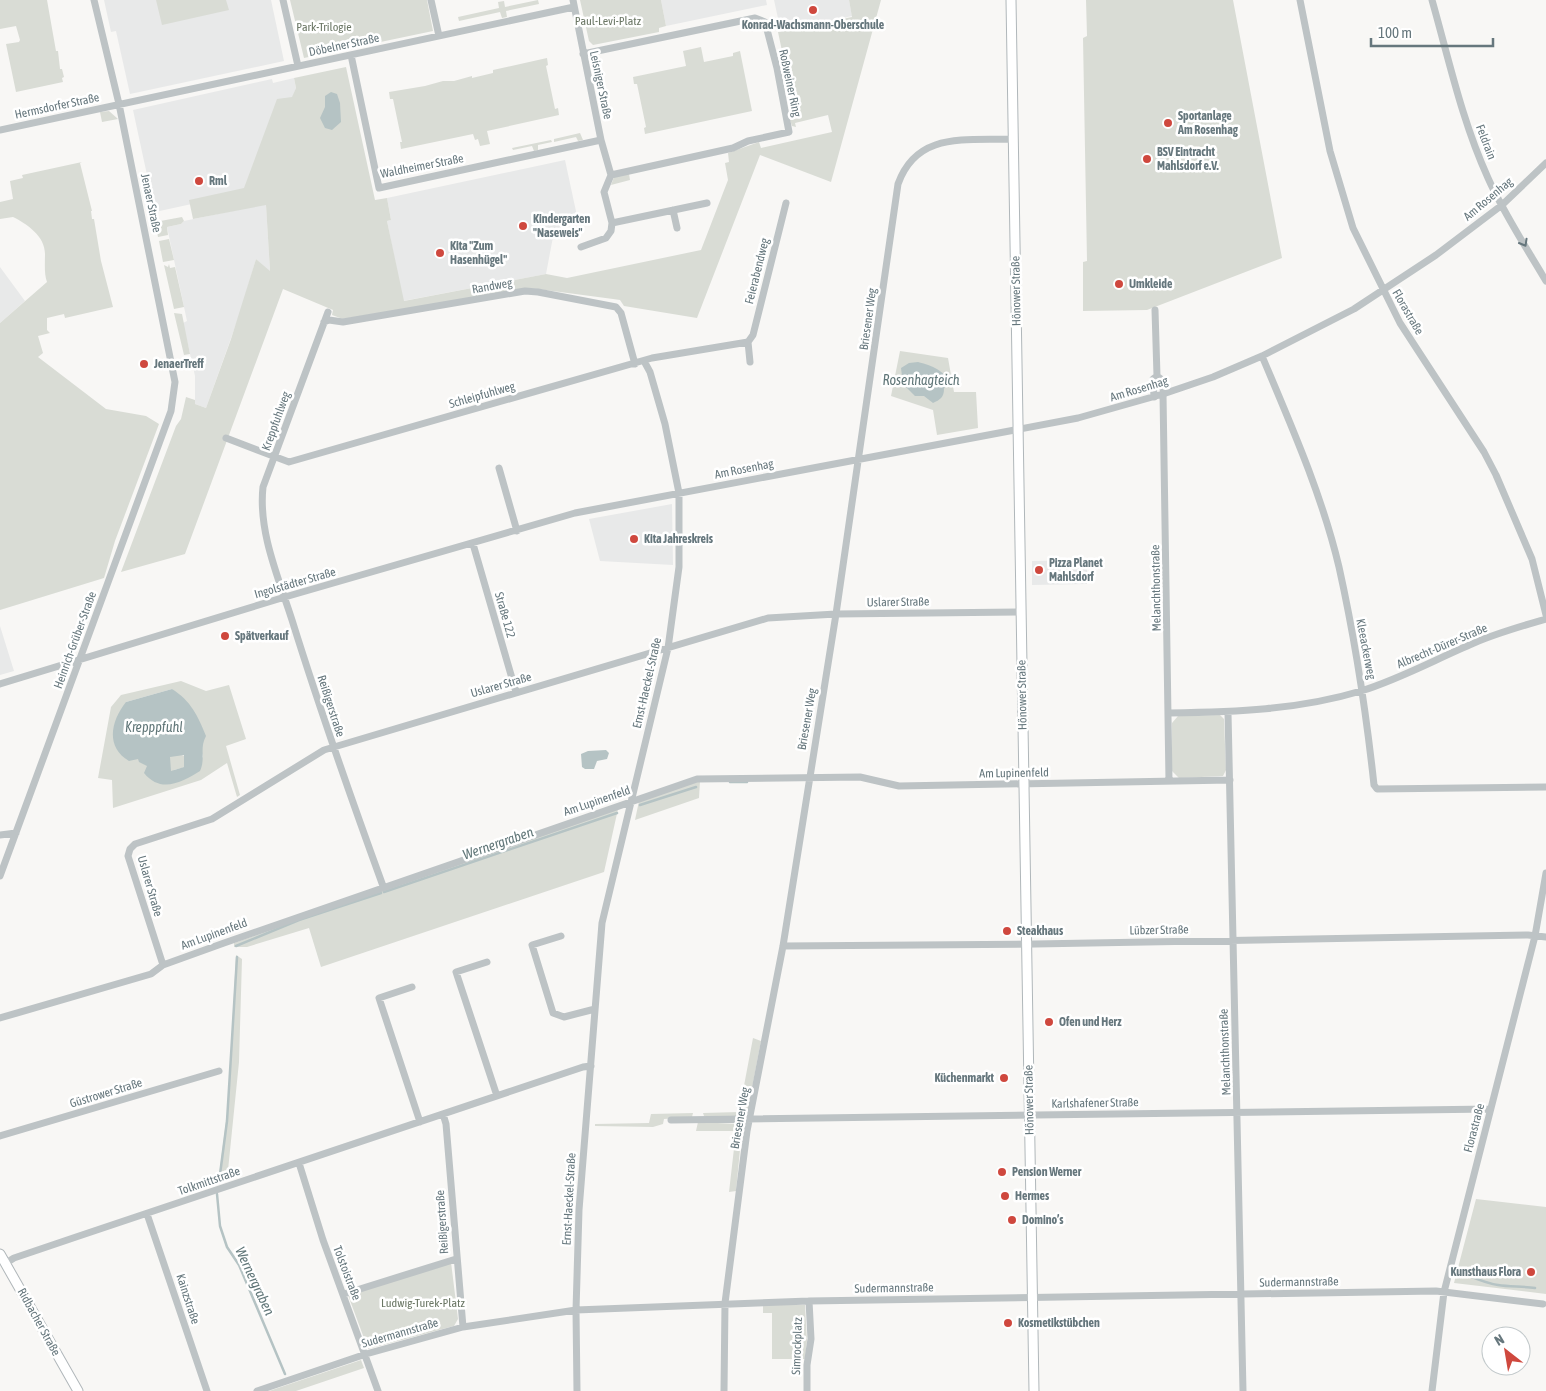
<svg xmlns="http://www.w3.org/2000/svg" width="1546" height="1391" viewBox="0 0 1546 1391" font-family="'Asap Condensed',sans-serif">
<rect width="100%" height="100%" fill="#f8f7f5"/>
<path fill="#e8e9e9" d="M104 0H271L284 61 130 94 116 31 111 32Z
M661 0H766L767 5 666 26Z
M774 0H849L852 16 781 32Z
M294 78 296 88 256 190 155 212 133 110 272 79 273 83Z
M565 160 577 216 553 237 546 274 403 301 387 221 391 220 387 198Z
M266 204 270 272 256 259 240 313 206 408 195 404V376L183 323 187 321 167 227 181 224 184 221Z
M0 267 25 301 0 323Z
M672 504 673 565 600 561 589 519Z
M1087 560V584L1032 585V561Z
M0 626 14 671 0 675Z"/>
<path fill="#d9dcd5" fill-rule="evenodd" d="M0 0H47L56 51H58L60 69H62L64 77 62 78 63 82 16 92 6 44 19 42 20 40 16 26 0 29Z
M156 0H226L229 10 162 25Z
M290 0H427L433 31 304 58Z
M538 0 539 4 506 11 507 17 502 18 500 12 459 21 458 17 499 8 498 2 504 1 505 7Z
M580 0H661L666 26 659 28V32L593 45 589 41Z
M849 0H881L831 182 760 155 697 318 624 306 620 300 613 299 530 288 343 319 332 315 333 310 283 289 185 554 121 572 176 426 181 419 186 397 195 400V404L206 408 231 339 256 259 270 271 266 205 193 219 189 200 244 188 277 99 292 97 296 88 294 78 346 67 375 200 387 198 391 220 387 221 404 301 546 274 567 278 701 250 728 180 725 163 729 162 728 153 759 142 761 148 832 132 828 115 795 123 796 127 792 126 790 120 797 118 789 81 782 82 780 71 786 70 778 32 852 17Z
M1086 0H1233L1282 258 1147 310 1083 311V262L1087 261 1083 38 1087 36Z
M701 47 704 62 733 56V53L740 51 752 111 645 134 644 128 646 127 637 84H634L633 77 686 66 683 51Z
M547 58 548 65 546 66 555 109 558 108 559 115 487 131 490 144 480 146 478 139 475 140 473 134 401 149 400 142H402L393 99H390L389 92 425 86 443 81H454L472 76V78L493 73V70Z
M109 111 118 119 102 122 100 112Z
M580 133 583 140 578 141 576 137 554 142V139Z
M551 140 552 142 538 145V150L534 151 532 146 513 150 512 148Z
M82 162 80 163 92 211H91L92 219H94L101 261 113 307 65 318 64 314 47 318V330L50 333 38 336 43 353 38 357 106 409 146 416 159 424 115 541 104 578 0 610V323L47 282C44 274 45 263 45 254 45 236 27 224 13 217L0 219V202L13 199 10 181 23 178 22 175Z
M629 174 630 180 611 185 614 177Z
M182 217 184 221 181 224 167 227 168 235 158 237 155 222Z
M169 239 174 260 163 262 159 241Z
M169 264 170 268 175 267 184 307 174 309 164 265 168 267Z
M174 313 182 314 190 354 184 355Z
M900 351 948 358 954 392H976L978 428 937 435 933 410 891 396Z
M181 681 206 691 229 685 246 739 226 746 240 795 237 797 227 763 201 780 113 808 112 780 98 778 111 707 121 695ZM172 689 200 746 203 757 172 782 174 770 185 767V756L165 751 126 702Z
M1178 716 1220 715 1224 719 1226 770 1223 776 1179 778 1172 771V723Z
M700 781 699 798 635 820 639 801Z
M618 809 604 872 321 967 309 928 247 947H234V943Z
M236 955 242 959 239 1062 227 1180 218 1183 228 1106Z
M753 1038 761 1041 747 1114 743 1116H704L703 1113 739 1112Z
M693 1113 692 1117 664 1119 663 1124 653 1127 595 1126V1124L649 1123 651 1114Z
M698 1122 737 1124 742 1129 736 1191 729 1192 736 1131H696Z
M1476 1199 1546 1207V1294L1454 1283Z
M451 1262 458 1319 454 1326 368 1349 348 1295Z
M763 1305H805L807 1341 805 1359H772V1313H763Z
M361 1360 364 1368 296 1391H269Z"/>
<path fill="#b5c3c4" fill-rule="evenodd" d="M331 92 337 94 340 103 341 122 332 130 325 128 320 118 325 107V96Z
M918 362C926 364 947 370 947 382 946 384 945 386 944 389 944 397 940 400 933 403L924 396H915L903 384 901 368 909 363Z
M172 689C191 701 198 716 206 736 199 749 206 758 200 771 182 782 161 794 144 773L147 766 139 762 138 759 129 761C105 747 111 721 126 702ZM184 755V767L171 771 170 757Z
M606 750 609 753 607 759 597 761 594 769H585L582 767 581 754 588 751Z"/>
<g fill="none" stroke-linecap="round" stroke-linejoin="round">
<path stroke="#b5c3c4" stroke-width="2.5" d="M730 782H747
M640 805 696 787
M384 892 617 813
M236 946 299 920 381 893
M219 1182 227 1121 237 957
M217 1194 220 1226 227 1247 239 1265 285 1374
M1460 1272C1472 1277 1484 1283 1498 1285 1510 1287 1523 1286 1535 1288"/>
<defs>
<path id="secondary" d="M1011 0 1034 1391
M0 1254 78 1391"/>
</defs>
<use href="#secondary" stroke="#b0b7ba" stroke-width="11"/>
<path stroke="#bdc3c5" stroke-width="7" d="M283 0 298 66
M431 0 439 36
M573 0 601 140 611 175
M1300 0 1330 151 1353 228 1400 323 1484 452 1496 475 1532 559 1546 615
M1432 0C1449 60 1462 121 1488 178 1504 214 1526 247 1546 281
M583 54 755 18 765 22 777 68 789 132 748 141 733 148 611 175
M351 55 379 188 601 140
M0 130 574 7
M673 210 677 228
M612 223 707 203
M581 247 606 238 611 231 612 223 604 192 611 175
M328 312 263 487C258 532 279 579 292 620 320 710 351 798 383 886
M324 322 329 320 343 322 525 291 538 292 616 307 621 313 635 364
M748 342 753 335 786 203
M748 342 750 362
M1262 356C1291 425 1322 495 1339 567 1355 639 1366 711 1374 785L1377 789 1546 787
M1157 376 1161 379 1164 394
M1163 394 1169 781
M1154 397 1153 379 1157 376 1155 310
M226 438 289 462 652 358 748 342
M499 468 517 531
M473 544 516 692
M0 684 285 597 575 513 1078 418 1163 394 1213 377 1262 356 1354 309 1436 255 1502 205 1546 163
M1169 713C1234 712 1298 710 1361 691 1400 679 1436 659 1474 643 1497 633 1522 626 1546 619
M1228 713 1243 1391
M0 835 16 833
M0 876 171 411 175 382 119 104 94 0
M561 936 532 945 553 1013 564 1017 595 1009
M783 946 1035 944 1528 935 1546 937
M487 962 456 972 497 1096
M163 965 128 856 130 849 135 844 212 819 324 750 768 618 836 614 1021 612
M412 987 379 998 420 1122
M0 1018 151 974 163 965 224 943 697 779 860 777 899 786 1230 780
M443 1114 446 1124 463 1327
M671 1120 1490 1109
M0 1136 219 1071
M299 1163 323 1240 378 1391
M147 1214 207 1391
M6 1263 14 1258 76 1237 583 1067 591 1066
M344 1294 456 1259
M257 1391 366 1354 463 1327 576 1310 809 1301 1436 1291 1543 1304
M577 1391 576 1310 579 1210 602 923 668 648 679 567V493L665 424 650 372 644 361
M724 1391 725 1303 747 1131 783 946 836 614 898 184C917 131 966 141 1012 139
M807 1391V1365L811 1339 809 1301
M1432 1391 1444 1292 1535 936 1546 873"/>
<use href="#secondary" stroke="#fff" stroke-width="9"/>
</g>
<defs><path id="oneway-chevron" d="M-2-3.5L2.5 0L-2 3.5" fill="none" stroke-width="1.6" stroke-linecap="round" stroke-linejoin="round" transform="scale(1.25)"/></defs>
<use stroke="#66777d" href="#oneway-chevron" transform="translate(1524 243) rotate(60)"/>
<g fill="#cf483e" stroke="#fff" stroke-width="2">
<circle cx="813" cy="10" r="5"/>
<circle cx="1168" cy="123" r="5"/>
<circle cx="1147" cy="159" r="5"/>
<circle cx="199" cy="181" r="5"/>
<circle cx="523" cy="226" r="5"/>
<circle cx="440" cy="253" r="5"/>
<circle cx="1119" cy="284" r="5"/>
<circle cx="144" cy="364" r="5"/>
<circle cx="634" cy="539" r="5"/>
<circle cx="1039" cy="570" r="5"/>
<circle cx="225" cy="636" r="5"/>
<circle cx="1007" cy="931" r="5"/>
<circle cx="1049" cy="1022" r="5"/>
<circle cx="1004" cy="1078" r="5"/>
<circle cx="1002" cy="1172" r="5"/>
<circle cx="1005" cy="1196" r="5"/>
<circle cx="1012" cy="1220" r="5"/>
<circle cx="1531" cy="1272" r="5"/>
<circle cx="1008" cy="1323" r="5"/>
</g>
<g text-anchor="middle" stroke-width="5" stroke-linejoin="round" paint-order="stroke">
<g font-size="12" fill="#6a7664" stroke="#fff">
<text x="608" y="25">Paul-Levi-Platz</text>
<text x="324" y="31">Park-Trilogie</text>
<text x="423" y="1307">Ludwig-Turek-Platz</text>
</g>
<g font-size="12" font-weight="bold" fill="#66777d" stroke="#fff" text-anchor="start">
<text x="813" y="29" text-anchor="middle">Konrad-Wachsmann-Oberschule</text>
<text x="1178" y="120">Sportanlage<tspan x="1178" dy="14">Am Rosenhag</tspan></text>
<text x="1157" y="156">BSV Eintracht<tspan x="1157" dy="14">Mahlsdorf e.V.</tspan></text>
<text x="209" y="185">Rml</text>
<text x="533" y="223">Kindergarten<tspan x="533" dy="14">"Naseweis"</tspan></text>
<text x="450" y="250">Kita "Zum<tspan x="450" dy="14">Hasenhügel"</tspan></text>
<text x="1129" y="288">Umkleide</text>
<text x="154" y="368">JenaerTreff</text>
<text x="644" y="543">Kita Jahreskreis</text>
<text x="1049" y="567">Pizza Planet<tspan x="1049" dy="14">Mahlsdorf</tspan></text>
<text x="235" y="640">Spätverkauf</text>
<text x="1017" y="935">Steakhaus</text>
<text x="1059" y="1026">Ofen und Herz</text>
<text x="994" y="1082" text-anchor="end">Küchenmarkt</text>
<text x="1012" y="1176">Pension Werner</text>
<text x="1015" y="1200">Hermes</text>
<text x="1022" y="1224">Domino’s</text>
<text x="1521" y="1276" text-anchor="end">Kunsthaus Flora</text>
<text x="1018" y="1327">Kosmetikstübchen</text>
</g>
<g font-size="12" fill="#66777d" stroke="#fff">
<text transform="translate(344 45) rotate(-12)" y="4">Döbelner Straße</text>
<text transform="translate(790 83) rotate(78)" y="4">Roßweiner Ring</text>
<text transform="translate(601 85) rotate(78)" y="4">Leisniger Straße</text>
<text transform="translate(57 106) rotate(-12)" y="4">Hermsdorfer Straße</text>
<text transform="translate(1486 142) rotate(69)" y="4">Feldrain</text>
<text transform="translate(422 166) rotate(-11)" y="4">Waldheimer Straße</text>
<text transform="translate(1488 199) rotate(-40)" y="4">Am Rosenhag</text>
<text transform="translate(151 203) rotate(78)" y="4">Jenaer Straße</text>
<text transform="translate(757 271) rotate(-76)" y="4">Feierabendweg</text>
<text transform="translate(492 286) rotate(-10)" y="4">Randweg</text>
<text transform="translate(1016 291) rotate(-91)" y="4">Hönower Straße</text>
<text transform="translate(1408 312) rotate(60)" y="4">Florastraße</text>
<text transform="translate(868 319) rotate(-82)" y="4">Briesener Weg</text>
<text transform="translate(1139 389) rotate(-17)" y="4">Am Rosenhag</text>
<text transform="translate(482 395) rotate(-16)" y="4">Schleipfuhlweg</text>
<text transform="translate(276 421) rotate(-70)" y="4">Kreppfuhlweg</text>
<text transform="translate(744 469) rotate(-11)" y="4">Am Rosenhag</text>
<text transform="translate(295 583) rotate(-16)" y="4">Ingolstädter Straße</text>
<text transform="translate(1156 588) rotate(-91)" y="4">Melanchthonstraße</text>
<text transform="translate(898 602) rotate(-1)" y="4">Uslarer Straße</text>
<text transform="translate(505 615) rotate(74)" y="4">Straße 122</text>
<text transform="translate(75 640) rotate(-70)" y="4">Heinrich-Grüber-Straße</text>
<text transform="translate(1442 646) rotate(-23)" y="4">Albrecht-Dürer-Straße</text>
<text transform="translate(1366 649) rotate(79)" y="4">Kleeackerweg</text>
<text transform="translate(647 683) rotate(-77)" y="4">Ernst-Haeckel-Straße</text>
<text transform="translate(501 685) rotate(-16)" y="4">Uslarer Straße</text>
<text transform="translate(1022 695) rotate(-91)" y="4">Hönower Straße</text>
<text transform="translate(331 706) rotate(72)" y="4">Reißigerstraße</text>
<text transform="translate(807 719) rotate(-80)" y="4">Briesener Weg</text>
<text transform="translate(1014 773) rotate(-1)" y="4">Am Lupinenfeld</text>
<text transform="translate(597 801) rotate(-19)" y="4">Am Lupinenfeld</text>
<text transform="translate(150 886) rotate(74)" y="4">Uslarer Straße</text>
<text transform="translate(1159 930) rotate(-1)" y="4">Lübzer Straße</text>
<text transform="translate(214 934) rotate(-20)" y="4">Am Lupinenfeld</text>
<text transform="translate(1225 1052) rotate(-92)" y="4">Melanchthonstraße</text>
<text transform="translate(106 1093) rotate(-17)" y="4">Güstrower Straße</text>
<text transform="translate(1029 1100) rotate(-91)" y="4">Hönower Straße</text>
<text transform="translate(1095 1103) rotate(-1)" y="4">Karlshafener Straße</text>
<text transform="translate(740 1118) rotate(-80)" y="4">Briesener Weg</text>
<text transform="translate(1474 1128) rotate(-75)" y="4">Florastraße</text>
<text transform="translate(209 1181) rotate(-19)" y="4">Tolkmittstraße</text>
<text transform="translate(569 1199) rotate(-87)" y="4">Ernst-Haeckel-Straße</text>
<text transform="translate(442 1222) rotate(-94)" y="4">Reißigerstraße</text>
<text transform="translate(347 1273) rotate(69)" y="4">Tolstoistraße</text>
<text transform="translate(1299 1282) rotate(-1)" y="4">Sudermannstraße</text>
<text transform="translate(894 1288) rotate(-1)" y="4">Sudermannstraße</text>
<text transform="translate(188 1299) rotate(72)" y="4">Kainzstraße</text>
<text transform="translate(39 1322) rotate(61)" y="4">Ridbacher Straße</text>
<text transform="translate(400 1333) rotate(-16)" y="4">Sudermannstraße</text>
<text transform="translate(797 1346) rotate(-88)" y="4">Simrockplatz</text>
</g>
<g font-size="14" font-style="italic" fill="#607678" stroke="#fff">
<text x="921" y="385">Rosenhagteich</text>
<text x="154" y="732">Krepppfuhl</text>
<text transform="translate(498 843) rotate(-19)" y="5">Wernergraben</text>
<text transform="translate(255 1281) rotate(65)" y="5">Wernergraben</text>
</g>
</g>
<g transform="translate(1506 1351) rotate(329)"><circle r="24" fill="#ffffff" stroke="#c2c9cb"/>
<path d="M0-4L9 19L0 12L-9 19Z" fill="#cf483e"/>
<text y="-8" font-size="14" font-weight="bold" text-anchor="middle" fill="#66777d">N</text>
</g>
<path d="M1371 38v8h122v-8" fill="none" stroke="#66777d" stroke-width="2.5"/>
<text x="1378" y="38" font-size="15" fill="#66777d" stroke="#ffffff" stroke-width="4" paint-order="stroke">100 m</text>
</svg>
